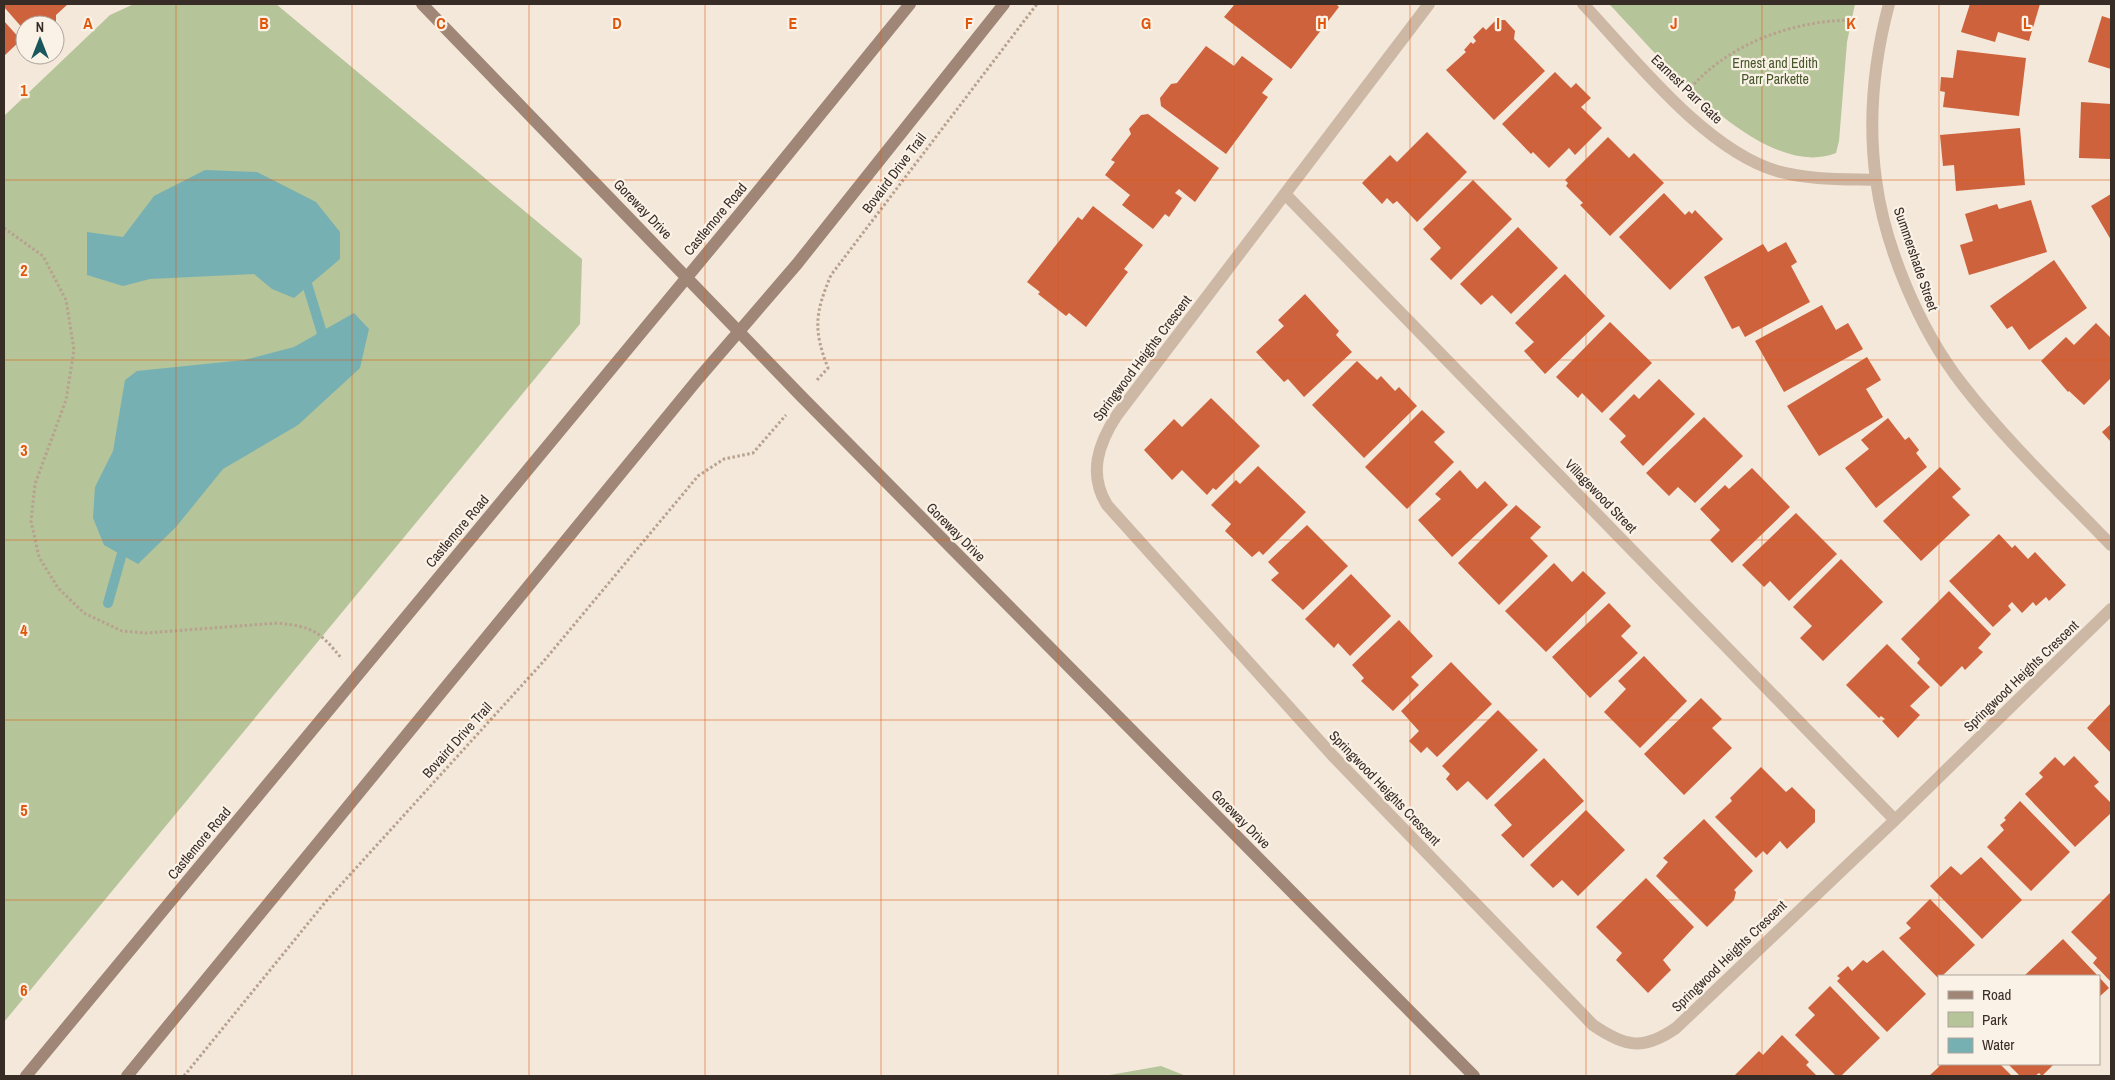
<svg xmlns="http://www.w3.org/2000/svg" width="2115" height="1080" viewBox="0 0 2115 1080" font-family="'Archivo Narrow',sans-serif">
<rect width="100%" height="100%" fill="#f3e8da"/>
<path fill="#b5c499" d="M134 4H276L582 259 580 324 4 1022V116L110 15Z
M1609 4H1855L1847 42 1839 141 1836 153C1761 183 1655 51 1609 4Z
M1161 1066 1186 1076H1104Z"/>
<path fill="#77b0b3" d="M205 170 257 172 316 202 340 232V259L294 298 272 289 254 274 150 279 123 286 87 275V232L123 237 154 196Z
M354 313 369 329 360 368 298 425 223 469 176 527 138 564 104 545 93 518 95 487 113 451 125 380 137 371 244 360 294 347Z"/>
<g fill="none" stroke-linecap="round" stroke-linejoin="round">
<path stroke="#77b0b3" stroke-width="10" d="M304 274 322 333 319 343
M108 603 125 543"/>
</g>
<path fill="#ce623d" d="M4 4H68L56 15V21L52 25H25V31L4 7Z
M1235 4H1336L1339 7 1291 69 1224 17Z
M1970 4H2040L2029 41 1998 32 1995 42 1961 32Z
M2102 16 2111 19V69L2088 62Z
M1496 20H1505L1515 31 1514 39 1545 71 1494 120 1446 70 1466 52 1464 50 1471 42 1473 44 1476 41 1473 37 1483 27 1486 30Z
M4 21 21 40 4 56Z
M1206 46 1234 66 1242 56 1273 79 1262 93 1268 97 1226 154 1161 106 1160 98 1171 84 1177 83Z
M1957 50 2026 58 2019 116 1943 107 1945 92 1940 91 1941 77 1953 78Z
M1555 72 1571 88 1576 83 1591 98 1581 107 1602 128 1575 155 1569 148 1549 168 1533 152 1531 154 1502 124Z
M2081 102 2111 104V159L2079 158Z
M1148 114 1219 168 1195 202 1179 189 1175 193 1182 198 1169 217 1165 214 1153 229 1122 205 1130 195 1105 175 1115 162 1111 160 1131 134 1129 129 1141 115Z
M2020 128 2025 185 1956 191 1954 165 1943 166 1940 135Z
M1427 132 1467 172 1417 222 1397 201 1393 204 1387 198 1382 204 1362 183 1390 155 1397 162Z
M1608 137 1629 158 1634 153 1664 183 1610 236 1580 205 1583 203 1566 186 1568 183 1565 180Z
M1473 180 1512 219 1451 280 1430 259 1441 248 1423 229Z
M1664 193 1685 215 1689 211 1692 214 1695 210 1723 239 1670 290 1619 237Z
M2111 194V240L2091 206Z
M2031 200 2047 252 1969 275 1960 245 1973 241 1965 214 1997 204 1999 209Z
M1093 206 1143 245 1124 269 1128 272 1086 327 1069 313 1066 316 1038 294 1040 292 1027 282 1078 217 1082 220Z
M1518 227 1558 268 1511 314 1492 295 1481 305 1460 284Z
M1786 242 1797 262 1791 266 1810 302 1745 337 1739 326 1732 329 1704 277 1763 244 1768 252Z
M2054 260 2087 308 2029 350 2012 326 2007 329 1990 306Z
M1565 274 1605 316 1545 374 1524 351 1534 342 1515 323Z
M1305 294 1339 331 1336 335 1352 352 1304 397 1288 379 1284 382 1256 352 1284 326 1278 320Z
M1822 305 1836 330 1848 323 1863 349 1784 392 1755 341Z
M1610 322 1652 363 1602 413 1582 393 1578 398 1556 377Z
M2096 323 2111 338V378L2084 405 2069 391 2068 392 2041 361 2066 337 2074 345Z
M1867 357 1881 380 1866 389 1883 417 1819 456 1787 406Z
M1357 361 1377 380 1381 376 1395 391 1399 387 1417 406 1364 458 1312 405Z
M1659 379 1695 414 1643 466 1620 442 1626 436 1609 419 1634 394 1639 399Z
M1211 398 1260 446 1216 490 1213 488 1207 495 1182 470 1172 480 1144 450 1174 419 1182 427Z
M1422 410 1445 432 1434 442 1454 462 1407 509 1365 467Z
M1704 417 1743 456 1695 503 1678 487 1669 496 1646 473Z
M1888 418 1905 440 1909 437 1919 450 1916 453 1927 467 1876 508 1845 468 1869 449 1861 440Z
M2111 424V442L2102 432Z
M1258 466 1306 512 1263 555 1259 551 1252 557 1225 531 1231 524 1211 505 1236 480 1240 484Z
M1940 467 1961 489 1952 497 1970 515 1921 561 1883 521Z
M1752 468 1790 507 1732 563 1710 540 1720 530 1700 509 1725 485 1729 489Z
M1460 470 1477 489 1485 481 1508 505 1452 557 1418 520 1441 499 1435 494Z
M1516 505 1541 527 1530 538 1548 556 1499 605 1458 563Z
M1796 513 1837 554 1789 601 1770 581 1764 587 1742 565Z
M1307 525 1348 566 1303 610 1271 580 1279 573 1268 562Z
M1999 534 2012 548 2015 545 2028 559 2035 552 2066 585 2049 601 2046 597 2036 606 2033 602 2022 613 2012 602 2008 606 2011 610 1993 627 1949 581Z
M1841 559 1883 602 1823 661 1800 638 1812 626 1793 607Z
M1554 563 1572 582 1583 571 1606 593 1546 652 1505 611Z
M1351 574 1391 616 1350 656 1338 643 1334 648 1305 619Z
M1949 591 1991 634 1978 648 1983 652 1965 670 1962 666 1941 687 1917 663 1920 659 1901 639Z
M1609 603 1631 626 1621 636 1638 653 1590 698 1552 657Z
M1399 620 1433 656 1411 677 1419 685 1393 711 1361 681 1364 678 1352 665Z
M1887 644 1930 687 1910 706 1920 715 1898 738 1882 721 1885 719 1881 716 1879 718 1846 685Z
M1644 656 1687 701 1640 748 1604 712 1626 689 1618 681Z
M1451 662 1492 704 1437 757 1427 747 1421 753 1409 741 1419 731 1401 711Z
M1701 698 1722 719 1712 728 1732 748 1684 795 1644 754Z
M2111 703V753L2087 728Z
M1498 710 1538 750 1487 800 1468 781 1457 791 1446 779 1450 774 1442 766Z
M2074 756 2099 782 2094 786 2111 803V813L2075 847 2025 794 2043 777 2039 773 2055 757 2064 766Z
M1544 758 1584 801 1523 858 1501 835 1512 825 1494 805Z
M1761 767 1786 792 1792 787 1815 810V822L1787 849 1780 841 1767 855 1763 851 1756 858 1715 817 1732 801 1730 798Z
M2020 801 2070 852 2031 891 1987 847 2004 830 2000 825 2006 820 2004 818Z
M1586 810 1625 850 1578 896 1562 880 1553 888 1530 865Z
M1704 819 1753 871 1734 890 1736 892 1734 900 1707 927 1656 876 1668 862 1663 858Z
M1981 857 2022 900 1982 939 1930 886 1951 866 1961 875Z
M1646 878 1694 927 1663 960 1671 970 1648 993 1616 960 1622 953 1596 927Z
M2111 892V982L2093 963 2097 958 2071 932Z
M1930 899 1975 945 1942 976H1939V979L1899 938 1911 928 1906 923Z
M2063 939 2098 976H2024Z
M1883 950 1926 994 1887 1032 1837 981 1840 978 1837 976 1848 966 1852 971 1863 960 1867 963Z
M2099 977 2109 988 2099 997Z
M1830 986 1880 1038 1841 1076H1836L1795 1035 1815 1015 1808 1008Z
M1782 1035 1809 1062 1806 1065 1817 1076H1734L1759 1051 1763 1055Z
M1942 1064H2000L2012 1076H1929Z
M2008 1064H2051L2053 1065 2042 1076 2039 1073 2035 1076H2020Z"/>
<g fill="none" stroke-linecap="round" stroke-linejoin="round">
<path stroke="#b8a18f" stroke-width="3" stroke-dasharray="2.5 2.5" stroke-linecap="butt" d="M1694 84C1735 41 1796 20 1855 20
M4 228 43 256 66 300 74 350 66 400 35 484 31 521 39 557 58 588 84 613 122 631 146 633 278 623C314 627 320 632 342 659
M817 380 828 368C813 330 815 313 831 275L1037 4
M184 1076 327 900 543 662 698 476 724 459 753 453 786 415"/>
<path stroke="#ccb8a5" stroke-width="12" d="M1429 4 1117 415C1098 444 1088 474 1107 505L1333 756 1593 1025C1625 1047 1643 1051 1676 1028L1895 820 2111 609
M1583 4C1634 58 1705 150 1777 171 1809 180 1843 179 1876 180
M1889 4C1874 60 1868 122 1876 180 1885 248 1920 330 1962 384 2007 442 2061 493 2111 545
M1285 194 1895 820"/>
<path stroke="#a08676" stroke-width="12" d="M422 4 802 397 1474 1076
M26 1076 741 212 910 4
M127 1076 698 379 797 264 1004 4"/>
</g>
<path fill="none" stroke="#df570d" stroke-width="1" stroke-opacity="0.55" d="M176 4V1076M352 4V1076M529 4V1076M705 4V1076M881 4V1076M1058 4V1076M1234 4V1076M1410 4V1076M1586 4V1076M1762 4V1076M1939 4V976M4 180H2111M4 360H2111M4 540H2111M4 720H2111M4 900H2111M1939 976V1064M1939 1064V1076"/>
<g text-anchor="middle" stroke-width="4.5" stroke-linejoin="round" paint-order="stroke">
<g font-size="14" fill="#465829" stroke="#fbf2e7">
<text x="1775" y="68">Ernest and Edith<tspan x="1775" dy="16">Parr Parkette</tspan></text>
</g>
<g font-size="14" fill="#382c27" stroke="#fbf2e7">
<text transform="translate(1687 89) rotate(44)" y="5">Earnest Parr Gate</text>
<text transform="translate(894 173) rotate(-53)" y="5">Bovaird Drive Trail</text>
<text transform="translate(643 209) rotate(46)" y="5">Goreway Drive</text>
<text transform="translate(715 219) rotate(-50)" y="5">Castlemore Road</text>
<text transform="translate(1916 259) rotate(71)" y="5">Summershade Street</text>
<text transform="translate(1142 358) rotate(-53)" y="5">Springwood Heights Crescent</text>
<text transform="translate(1601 496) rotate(46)" y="5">Villagewood Street</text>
<text transform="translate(457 531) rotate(-50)" y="5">Castlemore Road</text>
<text transform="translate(956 532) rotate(45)" y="5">Goreway Drive</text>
<text transform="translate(2021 676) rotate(-44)" y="5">Springwood Heights Crescent</text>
<text transform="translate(457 740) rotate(-48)" y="5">Bovaird Drive Trail</text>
<text transform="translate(1385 788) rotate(46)" y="5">Springwood Heights Crescent</text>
<text transform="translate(1241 819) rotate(45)" y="5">Goreway Drive</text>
<text transform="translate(199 843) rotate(-50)" y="5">Castlemore Road</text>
<text transform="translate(1729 956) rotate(-44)" y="5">Springwood Heights Crescent</text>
</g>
</g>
<g font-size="16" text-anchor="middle" font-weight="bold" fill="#df570d" stroke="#fbf2e7" stroke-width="4.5" stroke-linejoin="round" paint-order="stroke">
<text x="88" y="29">A</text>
<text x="264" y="29">B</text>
<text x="441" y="29">C</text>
<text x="617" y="29">D</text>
<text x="793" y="29">E</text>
<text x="969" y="29">F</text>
<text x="1146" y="29">G</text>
<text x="1322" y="29">H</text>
<text x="1498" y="29">I</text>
<text x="1674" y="29">J</text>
<text x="1851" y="29">K</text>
<text x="2027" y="29">L</text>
<text x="24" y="96">1</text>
<text x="24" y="276">2</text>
<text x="24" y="456">3</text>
<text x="24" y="636">4</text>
<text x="24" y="816">5</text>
<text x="24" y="996">6</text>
</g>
<rect width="2115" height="1080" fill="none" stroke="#382c27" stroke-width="10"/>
<rect x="1938" y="975" width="162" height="90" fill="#fbf2e7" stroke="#ada39a"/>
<rect x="1948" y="991" width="25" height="8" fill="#a08676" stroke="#ada39a"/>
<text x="1982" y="1000" font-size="15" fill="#382c27">Road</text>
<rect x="1948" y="1012" width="25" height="15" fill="#b5c499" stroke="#ada39a"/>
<text x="1982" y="1025" font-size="15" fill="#382c27">Park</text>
<rect x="1948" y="1038" width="25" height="15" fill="#77b0b3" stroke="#ada39a"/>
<text x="1982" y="1050" font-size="15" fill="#382c27">Water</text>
<g transform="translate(40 40)"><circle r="24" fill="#fbf2e7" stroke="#ada39a"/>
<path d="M0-4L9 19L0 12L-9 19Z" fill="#19575c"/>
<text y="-8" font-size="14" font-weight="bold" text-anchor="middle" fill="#382c27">N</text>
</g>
</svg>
